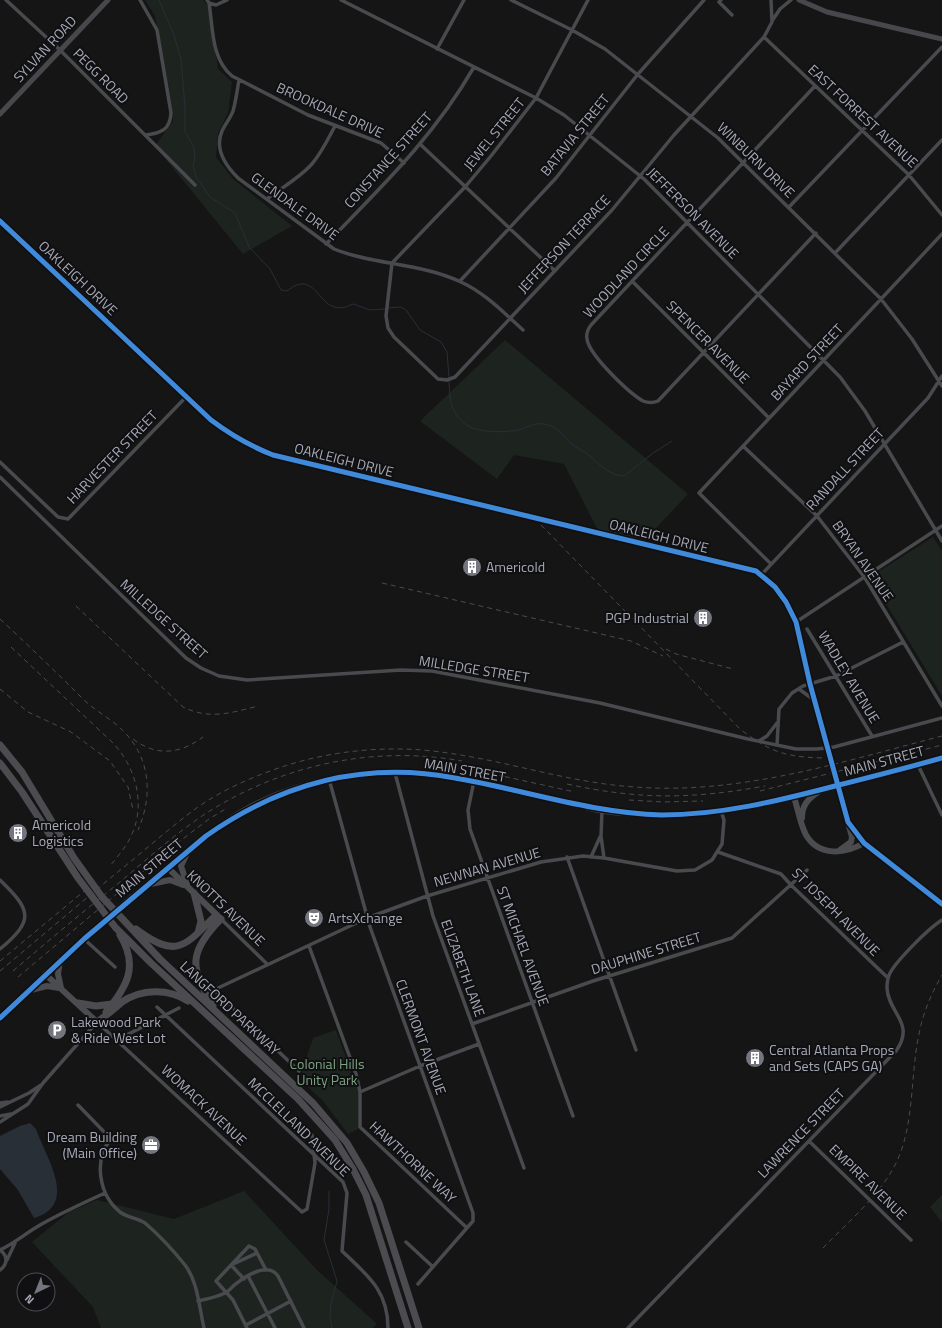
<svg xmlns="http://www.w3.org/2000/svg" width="942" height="1328" viewBox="0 0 942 1328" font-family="'Titillium Web',sans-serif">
<rect width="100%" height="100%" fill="#151515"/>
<path fill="#1d241f" d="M145 0H203L208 6 218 69 232 82 228 113 218 133 216 157 233 179 292 226 243 254 155 146 173 121 155 16Z
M505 340 688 494 642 543 601 536 564 464 514 455 497 479 420 421Z
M933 537 942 551V696L870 577Z
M336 1030 358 1091V1129L348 1134 323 1101 305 1084 302 1071 313 1038Z
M244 1191 317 1270 377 1324 373 1328H101L93 1307 32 1242 69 1212 97 1200 174 1219Z
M942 1195V1222L930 1207Z"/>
<path fill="#282f37" d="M30 1123 36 1129C45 1156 80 1205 34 1218L18 1190 0 1169V1136L20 1126Z"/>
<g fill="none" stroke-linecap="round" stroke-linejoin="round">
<path stroke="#282f37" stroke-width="1" d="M159 0 174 35 181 59 185 107V132L194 147 195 159 193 165 196 177 210 197 235 213 249 247 270 269 281 290 287 291C320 264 317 323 353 304L370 310 385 309
M388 308 401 307 406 310 420 330 441 342 447 352 449 377
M449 381C450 400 450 414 468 426 479 433 509 433 522 429 532 425 539 421 551 426 561 430 565 439 573 445 578 449 584 451 589 455 599 464 610 476 624 476L653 453 672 441
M329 1191V1209L324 1240 337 1281 331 1304 330 1316 332 1328"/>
<path stroke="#494a4e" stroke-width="3.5" d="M6 0 60 50 195 185
M140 0 157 30 171 113C170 130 161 133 146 135
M207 0 209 3C213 27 211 59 232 76L308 115 381 143 404 163
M341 0 536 98 564 115 644 179 840 377 865 411 942 541
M511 0 572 30 605 49 718 138 881 299 912 339 942 386
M588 0 536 98 491 156 465 187 392 263 386 316 388 328 394 337 438 379 447 380 455 377 612 210 674 135 764 37 772 22 771 0
M721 0 719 2 732 15
M209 3 216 5 227 0
M772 21 780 9 791 0
M764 37 909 175 942 215
M437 49 464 0
M239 80C237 91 236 101 233 111 230 119 225 124 222 131 214 149 225 165 238 178L334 249C374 265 421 263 461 282 485 293 504 313 523 330
M815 86 591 325C588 329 586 334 587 339 589 355 629 393 643 401 648 403 653 403 658 401L816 233
M421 145 555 271
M267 199C281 188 298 179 311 165 321 154 328 139 335 126
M789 207 942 47
M0 221 211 420C231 435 250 446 273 455L756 571C767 581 779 590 787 603 803 631 807 674 817 707
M326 244C382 186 433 138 474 67
M835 253 942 140
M460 281 556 178 638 74 704 0
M632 281 769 418
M743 446 817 516 865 578 942 706
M0 462 58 517 68 519 186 397
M0 477 186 658 201 668 219 676 247 680 401 670 432 671 600 703 748 739 796 749H817L834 747 942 718
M771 564 699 493 942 234
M761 575 928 398 942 376
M796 622 942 526
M807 629 872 736
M799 689 814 700
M759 741 767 736 777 723
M777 745 779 709 792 693 803 686 836 676 903 642
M918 765 942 815
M395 773 433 916 524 1168
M329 779 370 927 473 1213V1221L418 1284
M474 781 468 810 470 829 573 1116
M602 811 601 836 604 858
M845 814 864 843 942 904
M718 852 781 874 791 885 888 978
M567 857 636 1050
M591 857 600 837
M0 880C31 910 35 920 0 949
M221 919 267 964
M84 939 115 967
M309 946 356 1074 360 1092V1127L467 1228
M157 1007 343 1182 347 1193 342 1251C367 1275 388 1290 388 1328
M472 1024 593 981 732 938 807 870
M117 1040 179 1008
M299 1071 217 993 218 988 367 918 427 896 541 862 583 856 604 858 677 871 695 870 712 860 722 844 724 820 721 811
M360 1092 420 1066 479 1044
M0 1103 8 1102
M78 1105 111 1139C93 1160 99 1195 120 1212 128 1218 138 1218 145 1223 159 1235 173 1250 185 1265 198 1282 199 1307 204 1328
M0 1107 29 1093 41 1085
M0 1116 11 1114
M0 1122 28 1104 43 1083 97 1022 302 1212 307 1209 315 1163 312 1135
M809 1141 911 1240
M406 1242 432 1266
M0 1250C15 1243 26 1233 40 1225 61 1213 83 1203 105 1193
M0 1250C8 1256 8 1264 0 1270
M7 1260 15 1243
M248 1276 275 1328
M244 1279 231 1265 257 1253
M198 1301C207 1299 217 1297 225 1293 230 1291 232 1286 237 1283 247 1275 268 1262 278 1276L304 1328
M246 1325 291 1301
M247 1328 233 1300 216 1281 249 1246 255 1249 266 1270
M628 1328 896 1051C916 1023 888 1013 887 988 887 983 888 977 890 973 897 960 929 928 942 920"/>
<path stroke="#48484c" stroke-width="5" d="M799 0 827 12 942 39
M0 114 108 0"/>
<path stroke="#4b4c50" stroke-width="6" d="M794 797C798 809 800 824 806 835 819 857 845 854 864 843
M802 818C802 805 808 799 818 792
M840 850 851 842 852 837 848 822
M168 868 220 918
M151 884 170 880 183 885
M187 884 181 866 187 853
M131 898C169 869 202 835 243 811 302 778 373 766 439 775 493 783 546 800 599 810 619 814 640 814 660 814 718 817 777 801 834 787 870 777 906 768 942 758
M60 960 58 974 61 988
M45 974 97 1022
M31 990 47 986 59 988
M0 1018 94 930"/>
<path stroke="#4c4c50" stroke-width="7" d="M0 745 22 772 74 858 102 897 160 959 313 1103 347 1143 364 1172 379 1203 419 1328
M0 763 22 792 78 878 115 927 151 963 298 1099 335 1140 353 1169 366 1195 408 1328
M194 893 201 921 198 933
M136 929C177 960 185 946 216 915
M78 1003 96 1006 112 1004
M213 1005C188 968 190 950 221 919
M106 1012C127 987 139 966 120 935
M97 1022C106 1016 114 1009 122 1002 141 989 168 988 188 1001"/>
<path stroke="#494b4e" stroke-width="1" stroke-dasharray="5 4" stroke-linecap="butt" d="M541 525 740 729C770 752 785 757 823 758
M382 583 631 641 663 656
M76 606 183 707C209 720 231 713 258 706
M0 619C28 645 56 672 83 699 94 710 108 717 119 727 150 754 154 794 138 830
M11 647 113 743C135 766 146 803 132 834 127 846 118 856 110 866
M666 649 676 654 733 669
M0 689 28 712 71 732 110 761 128 787 133 810
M133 739C157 757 180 754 203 737
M452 765 575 792
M567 784C640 800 693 799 765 786
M760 791 942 745
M629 800 663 802 703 801
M0 961 95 882
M0 971C38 939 76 907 114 875 142 853 169 828 198 807 225 788 259 774 291 764 341 749 396 745 448 753 511 762 571 783 635 787 740 795 841 762 942 736
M13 971C48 941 84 911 120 882 147 859 175 834 205 814 281 765 373 745 462 761
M18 977 176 844 209 819 227 808
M823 1248C847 1223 880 1195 895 1165 915 1127 910 1075 919 1034 923 1013 931 994 942 975"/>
<path stroke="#494a4e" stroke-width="3.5" d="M817 707 845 814"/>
<path stroke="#4b4c50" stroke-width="6" d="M94 930 131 898"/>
<defs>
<path id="cycleway" d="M0 221 211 420C231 435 250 446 273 455L756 571 775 587 786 602 796 622 810 684 848 822 864 843 942 904
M0 1018 84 939 206 836C280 784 364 761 455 778 525 790 590 813 662 815 720 815 778 801 835 786 871 777 906 768 942 758"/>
</defs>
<use href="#cycleway" stroke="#100f11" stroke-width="8"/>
<use href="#cycleway" stroke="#408adc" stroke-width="5"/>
</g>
<defs>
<symbol id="building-disc" viewBox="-11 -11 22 22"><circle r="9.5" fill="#73767e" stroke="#100f11"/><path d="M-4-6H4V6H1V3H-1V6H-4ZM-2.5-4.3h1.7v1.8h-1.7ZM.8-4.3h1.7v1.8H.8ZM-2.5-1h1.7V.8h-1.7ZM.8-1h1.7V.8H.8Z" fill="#fff"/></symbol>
<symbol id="theatre-disc" viewBox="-11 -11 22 22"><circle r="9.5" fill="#73767e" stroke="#100f11"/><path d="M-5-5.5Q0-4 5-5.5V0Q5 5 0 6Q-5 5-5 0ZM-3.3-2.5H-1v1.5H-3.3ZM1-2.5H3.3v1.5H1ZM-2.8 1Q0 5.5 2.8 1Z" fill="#fff"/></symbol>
<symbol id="parking-disc" viewBox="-11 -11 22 22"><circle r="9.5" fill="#73767e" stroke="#100f11"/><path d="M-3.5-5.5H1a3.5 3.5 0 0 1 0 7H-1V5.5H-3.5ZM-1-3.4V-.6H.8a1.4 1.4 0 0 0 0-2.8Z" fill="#fff"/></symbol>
<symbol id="office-disc" viewBox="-11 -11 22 22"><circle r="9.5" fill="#73767e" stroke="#100f11"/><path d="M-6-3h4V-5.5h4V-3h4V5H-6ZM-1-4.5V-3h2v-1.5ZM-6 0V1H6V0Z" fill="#fff"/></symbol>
</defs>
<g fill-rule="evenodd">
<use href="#building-disc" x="461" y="556" width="22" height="22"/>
<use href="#building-disc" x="692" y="607" width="22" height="22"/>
<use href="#building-disc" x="7" y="822" width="22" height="22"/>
<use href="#theatre-disc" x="303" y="907" width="22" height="22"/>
<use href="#parking-disc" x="46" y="1019" width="22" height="22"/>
<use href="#building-disc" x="744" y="1047" width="22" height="22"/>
<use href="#office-disc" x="140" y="1134" width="22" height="22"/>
</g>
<g text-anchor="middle" stroke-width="4" stroke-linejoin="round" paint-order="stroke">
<g font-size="14" fill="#a6aab7" stroke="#100f11">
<text transform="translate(45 49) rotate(-47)" y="5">SYLVAN ROAD</text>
<text transform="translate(101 76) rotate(45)" y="5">PEGG ROAD</text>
<text transform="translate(330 110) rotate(24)" y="5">BROOKDALE DRIVE</text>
<text transform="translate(863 116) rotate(43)" y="5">EAST FORREST AVENUE</text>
<text transform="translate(494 134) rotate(-51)" y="5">JEWEL STREET</text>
<text transform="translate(575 135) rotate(-51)" y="5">BATAVIA STREET</text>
<text transform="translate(388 160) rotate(-48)" y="5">CONSTANCE STREET</text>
<text transform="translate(756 160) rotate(44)" y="5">WINBURN DRIVE</text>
<text transform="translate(295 206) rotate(36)" y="5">GLENDALE DRIVE</text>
<text transform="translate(693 213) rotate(45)" y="5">JEFFERSON AVENUE</text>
<text transform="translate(564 244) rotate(-47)" y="5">JEFFERSON TERRACE</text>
<text transform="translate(626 272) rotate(-47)" y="5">WOODLAND CIRCLE</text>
<text transform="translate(78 278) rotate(43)" y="5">OAKLEIGH DRIVE</text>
<text transform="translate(708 342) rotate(45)" y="5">SPENCER AVENUE</text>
<text transform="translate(807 362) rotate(-47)" y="5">BAYARD STREET</text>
<text transform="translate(112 457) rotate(-46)" y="5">HARVESTER STREET</text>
<text transform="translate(344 460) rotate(14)" y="5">OAKLEIGH DRIVE</text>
<text transform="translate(845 469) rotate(-47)" y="5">RANDALL STREET</text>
<text transform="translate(659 536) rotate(14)" y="5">OAKLEIGH DRIVE</text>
<text transform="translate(863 561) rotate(55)" y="5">BRYAN AVENUE</text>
<text transform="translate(164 619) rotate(42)" y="5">MILLEDGE STREET</text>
<text transform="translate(474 669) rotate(9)" y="5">MILLEDGE STREET</text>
<text transform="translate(849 677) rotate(59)" y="5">WADLEY AVENUE</text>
<text transform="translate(884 761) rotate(-15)" y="5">MAIN STREET</text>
<text transform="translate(465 770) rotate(10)" y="5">MAIN STREET</text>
<text transform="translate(487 867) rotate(-16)" y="5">NEWNAN AVENUE</text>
<text transform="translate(149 868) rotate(-40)" y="5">MAIN STREET</text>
<text transform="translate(226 908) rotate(44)" y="5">KNOTTS AVENUE</text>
<text transform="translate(836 912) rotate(45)" y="5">ST JOSEPH AVENUE</text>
<text transform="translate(523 946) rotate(70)" y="5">ST MICHAEL AVENUE</text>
<text transform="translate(646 953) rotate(-17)" y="5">DAUPHINE STREET</text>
<text transform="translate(463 968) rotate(70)" y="5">ELIZABETH LANE</text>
<text transform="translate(230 1008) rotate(43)" y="5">LANGFORD PARKWAY</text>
<text transform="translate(421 1037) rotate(70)" y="5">CLERMONT AVENUE</text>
<text transform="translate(204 1105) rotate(43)" y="5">WOMACK AVENUE</text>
<text transform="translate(299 1127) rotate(44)" y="5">MCCLELLAND AVENUE</text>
<text transform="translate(801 1133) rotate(-46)" y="5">LAWRENCE STREET</text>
<text transform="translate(413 1162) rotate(43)" y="5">HAWTHORNE WAY</text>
<text transform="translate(868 1182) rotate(44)" y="5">EMPIRE AVENUE</text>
</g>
<g font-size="14" fill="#a6aab7" stroke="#100f11" text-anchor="start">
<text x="486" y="572">Americold</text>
<text x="689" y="623" text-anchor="end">PGP Industrial</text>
<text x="32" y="830">Americold<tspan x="32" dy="16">Logistics</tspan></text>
<text x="328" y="923">ArtsXchange</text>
<text x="71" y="1027">Lakewood Park<tspan x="71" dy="16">&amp; Ride West Lot</tspan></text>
<text x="769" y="1055">Central Atlanta Props<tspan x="769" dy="16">and Sets (CAPS GA)</tspan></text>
<text x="137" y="1142" text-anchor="end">Dream Building<tspan x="137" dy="16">(Main Office)</tspan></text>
</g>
<g font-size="14" fill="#7da282" stroke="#100f11">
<text x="327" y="1069">Colonial Hills<tspan x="327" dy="16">Unity Park</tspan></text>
</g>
</g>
<g transform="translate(36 1292) rotate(223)"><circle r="19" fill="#100f11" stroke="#4c4d53"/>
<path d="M0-3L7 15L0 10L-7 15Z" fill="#73767e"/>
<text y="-6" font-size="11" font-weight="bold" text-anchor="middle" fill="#a6aab7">N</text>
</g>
</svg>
